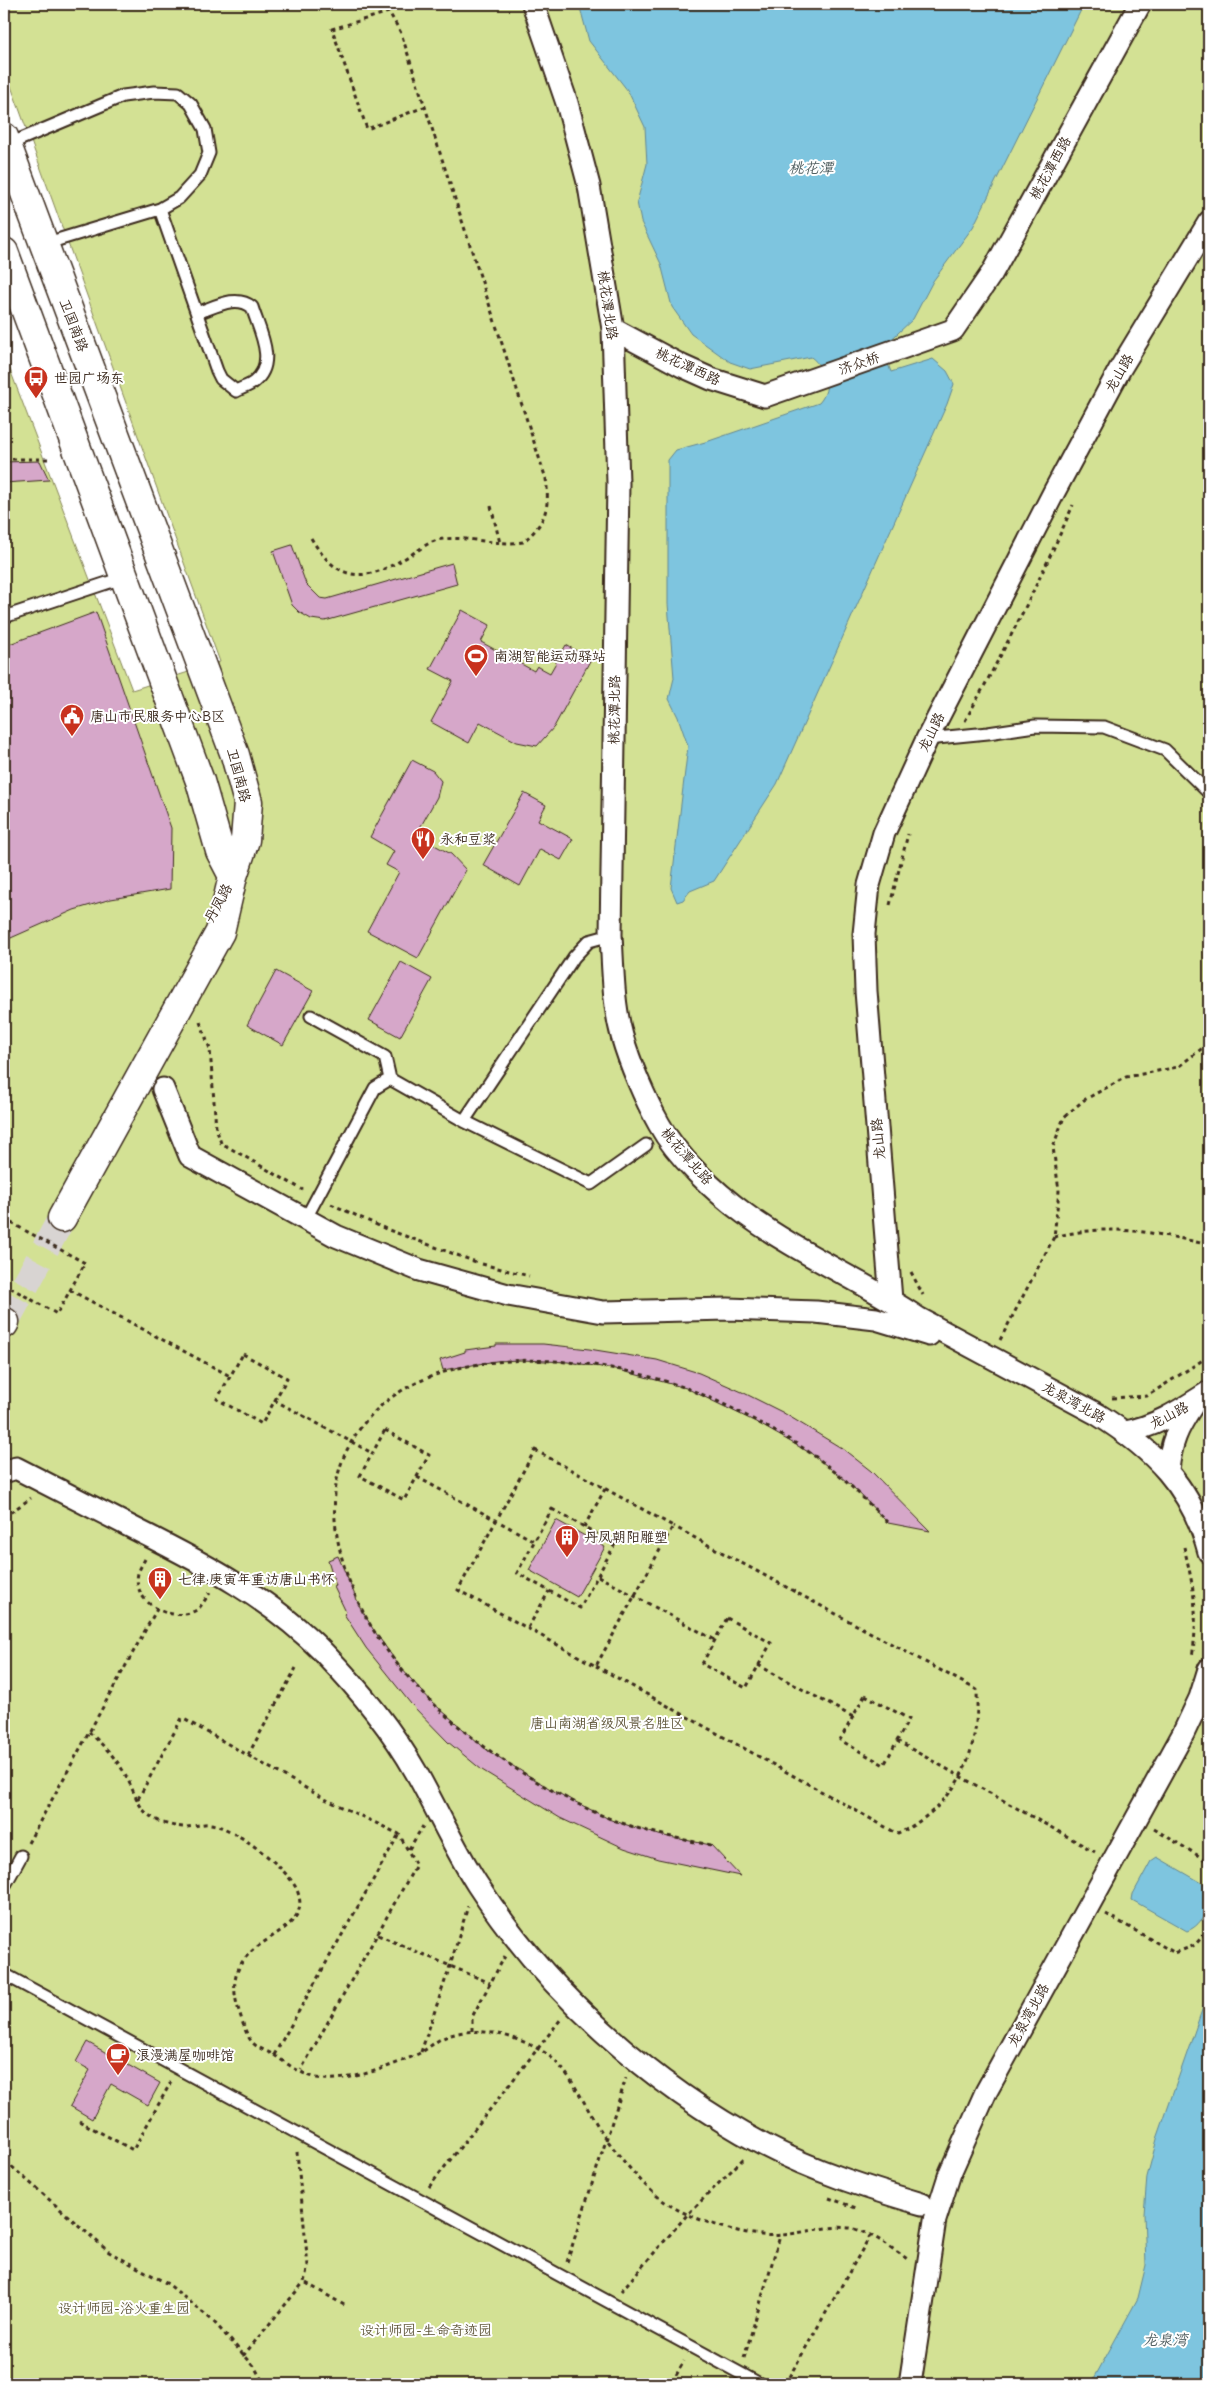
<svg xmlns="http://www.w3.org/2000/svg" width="1213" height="2388" viewBox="0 0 1213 2388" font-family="Delius,'LXGW WenKai TC',sans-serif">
<rect width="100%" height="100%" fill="#fff"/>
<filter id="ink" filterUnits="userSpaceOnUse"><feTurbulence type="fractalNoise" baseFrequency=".02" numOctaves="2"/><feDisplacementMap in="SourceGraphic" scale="10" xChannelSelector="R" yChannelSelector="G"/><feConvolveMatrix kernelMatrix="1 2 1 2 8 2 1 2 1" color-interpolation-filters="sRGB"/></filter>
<g filter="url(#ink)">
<path fill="#d3e194" stroke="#878659" d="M4 4H1209V2384H4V354L132 690 220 662 4 67Z"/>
<path fill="#7ec5df" stroke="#638792" d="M579 4H1084L973 227 933 281 913 319 882 348 891 372 933 359 947 371 954 384 947 404 777 784 714 881 690 891 683 900 677 902 671 888 688 746 678 717 669 699 674 678 668 604V460L676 450 709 441 819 403C833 387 826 369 811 357L750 369 730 362 691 334 672 307 661 264 641 222 637 202 647 164 645 127 628 91 589 41Z
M1157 1857 1209 1887C1209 1905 1205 1924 1187 1931L1132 1900 1133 1894 1151 1861Z
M1209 1990V2384H1091L1138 2298 1146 2265 1144 2214 1147 2177 1157 2139Z"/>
<path fill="#d6a7c9" stroke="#3b2a1e" d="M40 461 49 480 4 483V462Z
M292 545 306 584 320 598 327 599 452 563 457 584 325 621 311 619 299 612 292 605 273 551Z
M462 610 490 625 481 642 534 671 537 666 550 673 566 645 591 659 554 727 537 746 517 742 480 722 469 743 431 722 453 681 430 669Z
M96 612 171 828 170 889 111 899 74 910 4 941V646Z
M412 760 433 771 441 781 437 797 416 835 451 854 466 870 418 958 367 931 399 872 386 865 394 851 370 837Z
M524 793 546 805 538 820 573 839 561 860 540 849 520 886 483 865Z
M401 962 432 979 400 1037 369 1020Z
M276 971 313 991 283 1045 247 1025Z
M496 1344H543L589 1349 657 1360 699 1373 742 1392 782 1412 843 1449 871 1471 930 1531 888 1523 851 1485 812 1454 754 1421 686 1388 615 1369 568 1362 522 1360 496 1361 443 1370 440 1360 465 1352V1350L496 1346Z
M556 1520 605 1547 577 1597 529 1570Z
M338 1556 360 1607 373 1629 400 1667 432 1702 487 1750 552 1790 611 1820 659 1835 711 1845 740 1876 658 1859 624 1848 560 1818 482 1770 448 1742 411 1704 366 1648 344 1614 346 1612 334 1587 336 1586 328 1560Z
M87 2042 160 2083 148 2105 111 2084 92 2119 70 2106 90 2070 76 2062Z"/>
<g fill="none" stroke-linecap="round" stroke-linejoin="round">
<path stroke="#d8d4d2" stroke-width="28" stroke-dasharray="28 14" stroke-linecap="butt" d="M5 1322 62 1218"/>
<defs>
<path id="lane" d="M7 145 123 96 154 92 178 93 191 104 205 129 209 153 200 175 179 198 160 209 44 244
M160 209 217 371 221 379 236 391C241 388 249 386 254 382 278 363 259 330 252 307 236 294 215 307 197 313
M4 617 125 577
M927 739 988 733 1035 726 1104 727 1165 750 1209 793
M390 1079 464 1121 591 1184 646 1145
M464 1121 574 957 589 941 611 935
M305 1220 375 1088 390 1079 385 1057 311 1016
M4 1887 21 1856
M4 1974 760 2384"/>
<path id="street" d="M533 4 567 103 589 186 613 329 618 483 611 935C613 968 613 1004 622 1036 630 1064 645 1099 659 1124 677 1157 715 1192 745 1214 799 1254 862 1280 918 1318L1097 1414C1153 1449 1192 1487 1209 1552
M613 329 682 366 711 379 765 396 953 330 992 273 1140 4
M163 1089 190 1156 336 1236 419 1270 508 1295 603 1312 728 1309 816 1312 876 1319 929 1335
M891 1300 866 991 864 934 869 885 884 833 927 739 1054 492 1120 369 1209 222
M1125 1432C1158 1426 1182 1409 1209 1392
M1168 1470C1171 1442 1177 1429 1192 1406
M4 1472 16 1468C57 1489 98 1510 139 1531 207 1565 271 1599 324 1653 359 1689 392 1730 416 1772 437 1809 454 1848 477 1884 547 1992 650 2084 764 2145 814 2171 867 2188 922 2204
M910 2384 935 2220 950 2173 986 2092 1183 1734 1200 1698 1209 1669"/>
<path id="secondary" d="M4 137 235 755 248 802 245 840 233 876 220 932 62 1218
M4 252 200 781 220 851 233 876
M4 1324 5 1322"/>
</defs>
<use href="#lane" stroke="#3b2a1e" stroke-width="15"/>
<use href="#street" stroke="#3b2a1e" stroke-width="25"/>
<use href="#secondary" stroke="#3b2a1e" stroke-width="31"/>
<path stroke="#3b2a1e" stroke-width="3" stroke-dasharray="4 4" stroke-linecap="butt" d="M389 12 332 29 367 129 424 107
M4 459H50
M491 506 500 543
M311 538C340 587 368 581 412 554 422 548 431 540 443 539 470 536 496 546 523 542 546 523 550 507 546 479L401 33 389 12 387 4
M965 721C1004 651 1041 579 1073 505
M890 905 908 834
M200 1022 210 1049 216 1128 221 1143 303 1190
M331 1204 386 1229 476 1262
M4 1219 85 1263 57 1314 4 1284
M1054 1237C1110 1223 1155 1232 1209 1245
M482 1264 529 1276
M911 1272 923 1295
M70 1290 230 1376
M1000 1340 1054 1237 1059 1191 1053 1147 1064 1117 1084 1100 1126 1077 1178 1067 1209 1043
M243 1354 287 1378 262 1424 217 1399Z
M1112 1398 1147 1396 1209 1356
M274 1400 372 1453
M385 1430 429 1455 404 1500 360 1476Z
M535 1450 673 1526 596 1666 458 1590Z
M417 1477 534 1541
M552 1509 615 1544 580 1608 517 1573Z
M4 1517 31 1498
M584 1527 605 1489
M1184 1547C1194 1589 1199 1614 1192 1657
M145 1559C143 1563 140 1568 138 1573 131 1604 175 1625 198 1609 202 1605 206 1598 210 1593
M598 1576 715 1640
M727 1618 771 1643 746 1688 702 1664Z
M528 1628 549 1591
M758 1665 853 1717
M596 1666 898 1834C958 1803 979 1757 977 1690L673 1526
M865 1695 909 1719 884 1765 840 1740Z
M89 1732C102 1744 113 1755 122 1769 132 1783 136 1807 150 1816 160 1823 174 1827 186 1827 194 1827 202 1823 210 1824 234 1827 288 1868 297 1890 318 1942 215 1932 238 2008 242 2019 245 2034 252 2042 257 2048 267 2051 274 2055 287 2064 301 2074 317 2078 346 2084 392 2066 418 2054 426 2050 432 2044 439 2040 456 2031 474 2030 493 2033 512 2036 541 2047 555 2061 577 2082 588 2114 606 2138 619 2157 646 2189 665 2202 691 2220 750 2239 782 2235 804 2233 827 2225 850 2228 871 2231 892 2249 909 2260
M897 1741 1095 1852
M248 1755 296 1668
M138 1799 182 1718 325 1799 399 1834 416 1865 301 2070
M1154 1829 1209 1862
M28 1843 157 1609
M711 1845C668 1837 627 1828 588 1809 482 1758 365 1667 339 1546 332 1514 332 1480 347 1450 404 1334 584 1351 686 1388 721 1401 757 1421 790 1440 828 1462 858 1492 888 1523
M409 1849 423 1826
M1106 1914 1175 1953 1195 1945 1209 1929
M378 1935 490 1983
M472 2031V2017L505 1956
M421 2052 450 1966 468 1906
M274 2055 399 1834
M79 2121 133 2150 171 2082
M4 2165 11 2166 109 2252 168 2284 212 2320 254 2366 264 2384
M429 2187 561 2019
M829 2198 856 2208
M567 2262 626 2078
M306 2283 346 2306
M621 2291 687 2215 743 2159
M243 2356 304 2282 308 2266 297 2152
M744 2358 780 2236
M664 2384 673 2381 684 2361
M785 2384 870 2236"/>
<use href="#lane" stroke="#fff" stroke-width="11"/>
<use href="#street" stroke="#fff" stroke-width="21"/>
<use href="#secondary" stroke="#fff" stroke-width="28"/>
</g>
</g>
<defs>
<symbol id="bus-pin" viewBox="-11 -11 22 30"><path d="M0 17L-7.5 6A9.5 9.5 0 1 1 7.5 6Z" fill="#c8321e" stroke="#fff"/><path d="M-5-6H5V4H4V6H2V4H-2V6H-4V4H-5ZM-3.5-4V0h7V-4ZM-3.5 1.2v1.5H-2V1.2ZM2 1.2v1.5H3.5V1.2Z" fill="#fff"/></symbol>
<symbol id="stadium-pin" viewBox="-11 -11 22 30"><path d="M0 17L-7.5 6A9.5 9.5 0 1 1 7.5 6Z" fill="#c8321e" stroke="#fff"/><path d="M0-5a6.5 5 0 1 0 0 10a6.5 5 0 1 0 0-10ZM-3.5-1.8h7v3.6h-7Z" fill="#fff"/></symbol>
<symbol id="civic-pin" viewBox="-11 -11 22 30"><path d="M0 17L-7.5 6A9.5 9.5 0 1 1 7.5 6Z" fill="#c8321e" stroke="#fff"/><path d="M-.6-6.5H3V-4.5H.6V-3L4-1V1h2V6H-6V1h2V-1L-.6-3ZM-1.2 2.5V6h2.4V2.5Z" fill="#fff"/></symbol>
<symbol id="restaurant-pin" viewBox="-11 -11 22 30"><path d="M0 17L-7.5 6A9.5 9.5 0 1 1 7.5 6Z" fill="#c8321e" stroke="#fff"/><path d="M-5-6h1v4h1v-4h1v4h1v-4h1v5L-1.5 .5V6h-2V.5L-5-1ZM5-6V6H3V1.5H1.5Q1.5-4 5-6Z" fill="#fff"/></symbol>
<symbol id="building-pin" viewBox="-11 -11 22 30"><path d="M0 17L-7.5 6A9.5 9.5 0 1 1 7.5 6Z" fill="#c8321e" stroke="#fff"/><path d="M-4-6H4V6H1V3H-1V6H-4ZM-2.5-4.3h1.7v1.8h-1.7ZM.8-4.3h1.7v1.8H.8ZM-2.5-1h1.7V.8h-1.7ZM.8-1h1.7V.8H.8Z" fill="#fff"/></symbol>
<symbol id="cafe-pin" viewBox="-11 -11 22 30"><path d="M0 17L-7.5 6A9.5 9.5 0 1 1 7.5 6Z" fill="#c8321e" stroke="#fff"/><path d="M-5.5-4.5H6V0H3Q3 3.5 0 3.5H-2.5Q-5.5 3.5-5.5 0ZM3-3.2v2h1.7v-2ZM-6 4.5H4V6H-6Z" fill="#fff"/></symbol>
</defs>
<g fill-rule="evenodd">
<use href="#bus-pin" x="22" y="364" width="28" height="38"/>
<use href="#stadium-pin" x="462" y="642" width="28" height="38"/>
<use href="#civic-pin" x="58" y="702" width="28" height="38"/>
<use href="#restaurant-pin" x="409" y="825" width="28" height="38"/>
<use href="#building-pin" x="553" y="1523" width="28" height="38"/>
<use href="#building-pin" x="146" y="1565" width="28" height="38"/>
<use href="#cafe-pin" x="104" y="2041" width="28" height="38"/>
</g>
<g text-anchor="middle" stroke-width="4" stroke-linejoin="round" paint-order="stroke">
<g font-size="14" fill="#3b2a1e" stroke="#fff">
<text transform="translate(1050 168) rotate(-61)" y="5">桃花潭西路</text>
<text transform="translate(608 305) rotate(82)" y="5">桃花潭北路</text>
<text transform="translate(74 325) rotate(69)" y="5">卫国南路</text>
<text transform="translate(859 363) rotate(-19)" y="5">济众桥</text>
<text transform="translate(688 366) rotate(25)" y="5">桃花潭西路</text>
<text transform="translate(1119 373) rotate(-60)" y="5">龙山路</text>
<text transform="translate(614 710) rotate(-89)" y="5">桃花潭北路</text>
<text transform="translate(931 732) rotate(-64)" y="5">龙山路</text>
<text transform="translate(239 775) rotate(75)" y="5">卫国南路</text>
<text transform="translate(218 903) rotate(-61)" y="5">丹凤路</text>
<text transform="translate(878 1139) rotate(-95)" y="5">龙山路</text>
<text transform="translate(687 1156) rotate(49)" y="5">桃花潭北路</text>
<text transform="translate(1074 1402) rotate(29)" y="5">龙泉湾北路</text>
<text transform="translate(1169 1415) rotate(-28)" y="5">龙山路</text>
<text transform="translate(1028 2015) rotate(-61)" y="5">龙泉湾北路</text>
</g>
<g font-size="14" fill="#3b2a1e" stroke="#fff" text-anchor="start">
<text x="54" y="383">世园广场东</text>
<text x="494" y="661">南湖智能运动驿站</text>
<text x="90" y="721">唐山市民服务中心B区</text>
<text x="440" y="844">永和豆浆</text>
<text x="584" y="1542">丹凤朝阳雕塑</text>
<text x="178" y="1584">七律·庚寅年重访唐山书怀</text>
<text x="136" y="2060">浪漫满屋咖啡馆</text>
</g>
<g font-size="14" fill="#61583c" stroke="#fff">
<text x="607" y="1728">唐山南湖省级风景名胜区</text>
<text x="124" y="2313">设计师园-浴火重生园</text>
<text x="426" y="2335">设计师园-生命奇迹园</text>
</g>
<g font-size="15" font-style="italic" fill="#526062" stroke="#fff">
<text x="811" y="173">桃花潭</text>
<text x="1165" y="2345">龙泉湾</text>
</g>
</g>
<rect width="1213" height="2388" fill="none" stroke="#fff" stroke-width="20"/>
<rect x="10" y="10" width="1193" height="2368" fill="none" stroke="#3b2a1e" stroke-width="2" filter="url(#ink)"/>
</svg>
